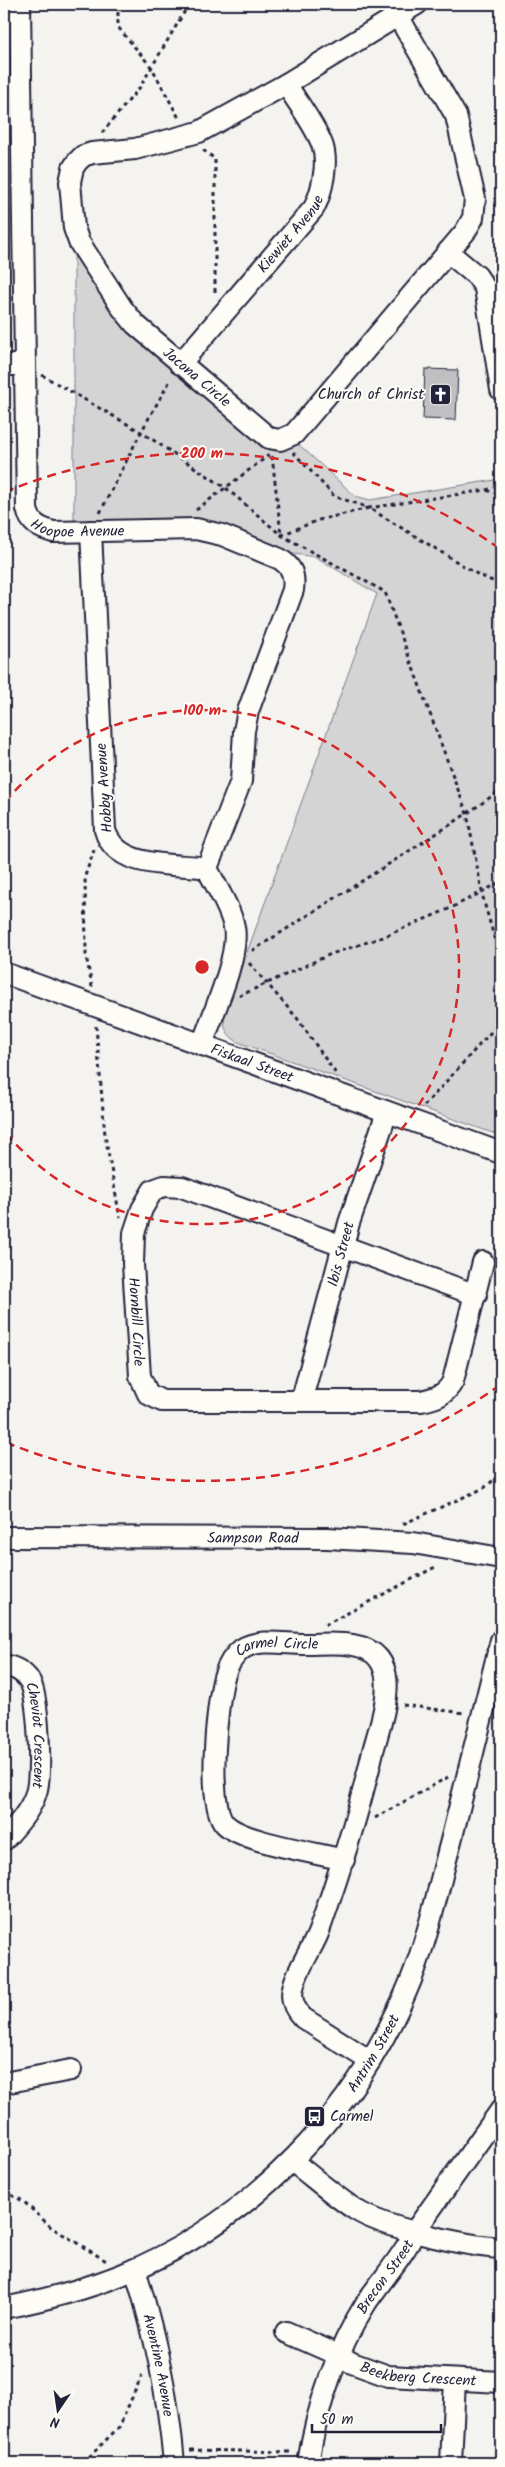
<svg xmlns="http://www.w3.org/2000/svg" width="505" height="2467" viewBox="0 0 505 2467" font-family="Kalam,sans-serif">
<rect width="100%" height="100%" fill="#f4f3ef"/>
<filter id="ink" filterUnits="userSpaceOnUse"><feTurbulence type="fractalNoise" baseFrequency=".02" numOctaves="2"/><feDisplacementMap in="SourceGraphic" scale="10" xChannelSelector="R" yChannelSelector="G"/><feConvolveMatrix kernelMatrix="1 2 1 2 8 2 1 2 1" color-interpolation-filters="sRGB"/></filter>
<g filter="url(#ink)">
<path fill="#d5d4d5" stroke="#7c7b88" d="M74 250 270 448H287L296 442 355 496 370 500 501 479V1136L238 1042C226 1035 222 1026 225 1013L377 594 316 557 287 553 215 526 74 525Z"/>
<path fill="#c0bfc2" stroke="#22223b" d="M425 369 458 370 456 420 423 419Z"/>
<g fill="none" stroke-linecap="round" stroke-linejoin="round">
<defs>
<g id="street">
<path id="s1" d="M20 4 27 509C30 524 40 528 53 532L196 529 222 535 280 559C292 567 295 575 293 590L248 711 244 731 241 781 207 868"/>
<path d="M398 16 456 116 475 199 473 218 465 232 294 434 280 440 269 438 135 324 122 308 79 242 74 228 70 182 73 168 77 162 83 156 92 153 135 149 199 132 286 84 417 4"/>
<path d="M448 252 477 276 485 288 501 390"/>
<path id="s2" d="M180 364 314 208C322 192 329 162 322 144 314 124 298 103 286 84"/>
<path d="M4 365H25"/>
<path d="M91 531 105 830C116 870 175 863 207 868"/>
<path id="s3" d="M4 973 501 1153"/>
<path d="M202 1045C212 1015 240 956 234 927 230 907 216 887 207 868"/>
<path id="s4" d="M476 1295 182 1187 164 1186 153 1190 142 1209 134 1233 133 1264 140 1376 148 1394 162 1401H421C436 1398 446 1395 453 1381L483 1262"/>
<path id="s5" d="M302 1399 349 1223 387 1112"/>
<path id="s6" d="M4 1537 327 1538 413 1543 501 1558"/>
<path id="s7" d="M4 1665C14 1667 23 1671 29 1680 39 1694 42 1776 36 1793 30 1812 16 1826 4 1840"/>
<path id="s8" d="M344 1860C318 1853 242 1842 225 1824 206 1805 217 1703 224 1677 227 1667 233 1656 242 1649 258 1638 285 1644 303 1644 320 1644 337 1642 353 1645 407 1654 382 1717 373 1751 359 1813 340 1871 319 1931 312 1950 297 1968 293 1988 290 2000 295 2010 303 2018L370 2061"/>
<path d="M4 2083 71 2070"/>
<path d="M292 2161C313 2177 334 2196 356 2210 384 2228 467 2246 501 2248"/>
<path id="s9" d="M135 2269C155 2335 168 2394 174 2463"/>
<path id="s10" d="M4 2308C44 2300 83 2290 121 2275 252 2222 358 2111 411 1980 429 1934 439 1885 452 1837 468 1771 485 1706 501 1640"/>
<path id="s11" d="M286 2332 338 2355 352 2363 388 2376 501 2382"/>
<path id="s12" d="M308 2463C317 2406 335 2353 366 2303 382 2279 403 2257 415 2231L501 2110"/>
<path d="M451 2463 455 2380"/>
</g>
</defs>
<use href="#street" stroke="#22223b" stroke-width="24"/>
<path stroke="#22223b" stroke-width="3" stroke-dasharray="4 4" stroke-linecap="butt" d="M118 4V27L152 68 180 120
M102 133 140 87 189 4
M203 150 215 159V295
M42 375 141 432 226 488 281 535 385 592 467 814 484 902 501 961
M293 452 334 496 369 508 486 490 501 495
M272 456 281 534
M486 490 501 486
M196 510 269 455
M100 513 141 432 171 379
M281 535 319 520 369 508 477 574 501 585
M252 951 450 825 501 790
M249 963 297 1018 336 1074
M92 987 86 955 85 876 94 850
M239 996 331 954 383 937 451 908 501 882
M96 1026 105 1135 120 1218
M424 1106 501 1021
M403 1524 484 1488 501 1474
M325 1625 437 1566
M403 1705 464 1713
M375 1818 448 1777
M4 2191 23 2201 51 2227 108 2262
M190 2450 291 2452
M83 2463 119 2427 143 2373"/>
<use href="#street" stroke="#fdfcf7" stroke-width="20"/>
</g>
</g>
<g fill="none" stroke="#d62828" stroke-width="2.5" stroke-dasharray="9 6">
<path d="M5 802A257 257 0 1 1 5 1132"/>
<path d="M500 1385A514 514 0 0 1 5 1442M5 492A514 514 0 0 1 500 549"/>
</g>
<defs>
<symbol id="church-square" viewBox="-11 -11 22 22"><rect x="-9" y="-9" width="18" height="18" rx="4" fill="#22223b" stroke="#fdfcf7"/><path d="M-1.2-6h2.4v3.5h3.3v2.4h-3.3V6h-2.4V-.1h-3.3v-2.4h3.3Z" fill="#fff"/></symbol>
<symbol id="bus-square" viewBox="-11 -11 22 22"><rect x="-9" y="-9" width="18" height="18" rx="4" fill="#22223b" stroke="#fdfcf7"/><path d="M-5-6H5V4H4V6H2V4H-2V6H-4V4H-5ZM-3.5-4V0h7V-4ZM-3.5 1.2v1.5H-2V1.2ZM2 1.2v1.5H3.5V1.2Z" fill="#fff"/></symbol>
</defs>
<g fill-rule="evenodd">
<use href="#church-square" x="428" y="382" width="25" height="25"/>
<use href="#bus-square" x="302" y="2104" width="25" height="25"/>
</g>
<g text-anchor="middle" stroke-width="4" stroke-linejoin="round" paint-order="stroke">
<g font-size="15" fill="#22223b" stroke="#fdfcf7">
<text dy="5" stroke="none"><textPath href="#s2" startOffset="171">Kiewiet Avenue</textPath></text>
<text transform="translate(197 377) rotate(40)" y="5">Jacona Circle</text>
<text dy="5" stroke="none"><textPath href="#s1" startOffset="566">Hoopoe Avenue</textPath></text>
<text transform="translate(104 788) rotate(-94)" y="5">Hobby Avenue</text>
<text dy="5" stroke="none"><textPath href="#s3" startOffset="264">Fiskaal Street</textPath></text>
<text dy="5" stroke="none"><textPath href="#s5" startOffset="150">Ibis Street</textPath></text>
<text dy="5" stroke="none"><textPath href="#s4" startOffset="479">Hornbill Circle</textPath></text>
<text dy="5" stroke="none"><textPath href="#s6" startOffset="249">Sampson Road</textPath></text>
<text dy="5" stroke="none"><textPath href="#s8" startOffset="344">Carmel Circle</textPath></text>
<text dy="5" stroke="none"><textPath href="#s7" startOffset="86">Cheviot Crescent</textPath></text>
<text dy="5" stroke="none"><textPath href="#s10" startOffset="464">Antrim Street</textPath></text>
<text dy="5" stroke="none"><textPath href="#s12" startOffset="204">Brecon Street</textPath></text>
<text dy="5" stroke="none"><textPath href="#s9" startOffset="99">Aventine Avenue</textPath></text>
<text dy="5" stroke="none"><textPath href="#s11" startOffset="141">Beekberg Crescent</textPath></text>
</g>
<g font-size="15" fill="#22223b" stroke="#fdfcf7" text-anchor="end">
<text x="424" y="399">Church of Christ</text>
<text x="330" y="2121" text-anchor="start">Carmel</text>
</g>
</g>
<circle cx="202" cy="967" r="8" fill="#d62828" stroke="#fdfcf7" stroke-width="2.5"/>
<g font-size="15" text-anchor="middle" font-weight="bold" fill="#d62828" stroke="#fdfcf7" stroke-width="4" stroke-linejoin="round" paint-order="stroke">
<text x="202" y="458">200 m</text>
<text x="202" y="715">100 m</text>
</g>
<rect width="505" height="2467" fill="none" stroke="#fdfcf7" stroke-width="20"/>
<rect x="10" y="10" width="485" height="2447" fill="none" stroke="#22223b" stroke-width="2" filter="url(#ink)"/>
<g transform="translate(58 2410) rotate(193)" stroke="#fdfcf7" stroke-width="4" paint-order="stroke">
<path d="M0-4L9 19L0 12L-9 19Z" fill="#22223b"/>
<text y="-8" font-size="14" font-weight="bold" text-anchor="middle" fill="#22223b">N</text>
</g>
<path d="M312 2424v8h129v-8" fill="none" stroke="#22223b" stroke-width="2.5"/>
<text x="320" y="2424" font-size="15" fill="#22223b" stroke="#fdfcf7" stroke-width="4" paint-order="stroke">50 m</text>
</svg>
